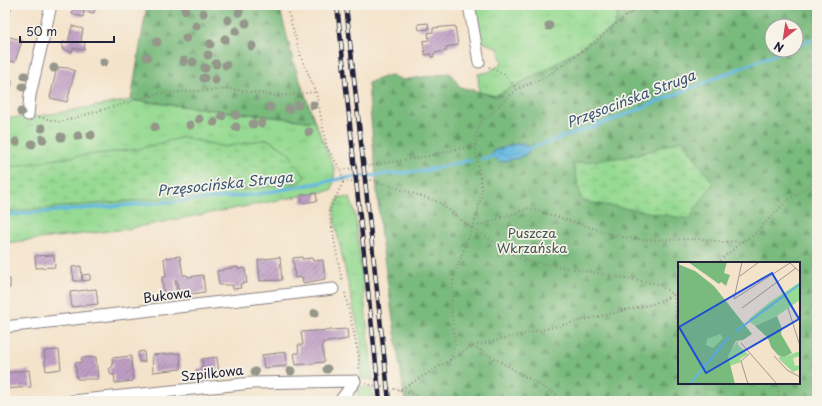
<svg xmlns="http://www.w3.org/2000/svg" width="822" height="406" viewBox="0 0 822 406" font-family="'Playpen Sans',sans-serif">
<defs>
<pattern id="grass-tufts" width="24" height="20" patternUnits="userSpaceOnUse"><rect width="24" height="20" fill="#97da93"/><path d="M3 7l-1-3M5 7V3M7 7l1-3M15 17l-1-3M17 17v-4M19 17l1-3" fill="none" stroke="#82bb80"/></pattern>
<pattern id="forest-firs" width="22" height="20" patternUnits="userSpaceOnUse"><rect width="22" height="20" fill="#79ba7d"/><path d="M5 1l3.5 6h-7zM16 11l3.5 6h-7z" fill="#639768"/></pattern>
<pattern id="wetland-marsh" width="20" height="14" patternUnits="userSpaceOnUse"><rect width="20" height="14" fill="#97da93"/><path d="M1 5h8M5 5V1M11 12h8M15 12V8" fill="none" stroke="#82bb80"/></pattern>
<pattern id="water-waves" width="16" height="10" patternUnits="userSpaceOnUse"><rect width="16" height="10" fill="#64b8e0"/><path d="M0 5q4-4 8 0t8 0" fill="none" stroke="#5295b7"/></pattern>
<pattern id="building-hatch" width="6" height="6" patternUnits="userSpaceOnUse"><rect width="6" height="6" fill="#c09fc5"/><path d="M-1 1l2-2M0 6l6-6M5 7l2-2" fill="none" stroke="#9c81a1"/></pattern>
</defs>
<rect width="100%" height="100%" fill="#f7f3e8"/>
<filter id="ink" filterUnits="userSpaceOnUse"><feTurbulence type="fractalNoise" baseFrequency=".025" numOctaves="2"/><feDisplacementMap in="SourceGraphic" scale="8" xChannelSelector="R" yChannelSelector="G"/><feConvolveMatrix kernelMatrix="1 2 1 2 8 2 1 2 1" color-interpolation-filters="sRGB"/></filter>
<filter id="wash" filterUnits="userSpaceOnUse"><feTurbulence type="fractalNoise" baseFrequency=".012" numOctaves="4" result="noise"/><feDisplacementMap in="SourceGraphic" scale="16" xChannelSelector="R" yChannelSelector="G"/><feGaussianBlur stdDeviation="0.9" result="paint"/><feColorMatrix in="noise" values="0 0 0 0 0 0 0 0 0 0 0 0 0 0 0 0 0 1.4 0 .05"/><feComposite in="paint" operator="in"/></filter>
<g filter="url(#wash)">
<rect width="100%" height="100%" fill="#f4e3cb"/>
<path fill="url(#grass-tufts)" stroke="#5c7e67" d="M475 5H620L614 27 546 70 495 96 479 93 478 74 489 72 502 63 498 48 480 41Z
M131 100 315 122 335 170 332 190 126 229 5 243V118L39 116Z
M339 197 350 198 355 213 373 380 361 378V342L335 223 334 209Z
M358 387 372 388 374 401H358Z"/>
<path fill="url(#forest-firs)" stroke="#4e6e5c" fill-rule="evenodd" d="M147 5H279L294 64 315 122 131 100Z
M620 5H817V401H405L381 237 368 83 389 75 403 80 450 73 460 87 495 96 546 70 614 27ZM772 26H796V50H772ZM679 263H799V383H679Z"/>
<path fill="url(#wetland-marsh)" stroke="#5c7e67" d="M183 137 224 147 267 139 288 152 305 177 298 183 188 196 5 212V168L62 158 139 149Z
M682 140 713 183 689 219 582 201 573 164 638 155Z"/>
<path fill="url(#water-waves)" stroke="#436d8e" d="M516 144H523L528 146 529 152 519 158 500 162 492 154 493 151Z"/>
<g fill="none" stroke-linecap="round" stroke-linejoin="round">
<path stroke="#64b8e0" stroke-width="3.5" d="M796 46 817 37
M525 150 615 119 785 50
M482 159 497 156
M5 215 253 195 345 178 423 171 471 160"/>
</g>
<g id="blocks">
<path fill="url(#building-hatch)" d="M5 5H12L8 18 5 17Z
M74 5H96L94 13 84 11 83 17 72 14Z
M428 23 429 29 419 30 418 24Z
M72 26 83 29 81 40 85 44 84 50 73 48 72 52 62 49 63 42 68 43Z
M455 26 458 45 446 47V51L434 53V57H431V54L425 55 423 41 429 40 428 33 433 32V28Z
M5 36 22 40 15 62 5 60Z
M57 67 68 68 75 71 67 102 50 98Z
M5 80 12 81 7 101H5Z
M316 193 317 201 302 203 301 195Z
M54 255 55 267 36 268 35 256Z
M180 256 183 275H187L188 277 203 275 205 292 179 296 177 280H175L177 296 164 297 162 277H166L164 258Z
M280 257 282 280 260 281 258 260Z
M302 257V259L312 258 313 261 323 260 325 279 303 283 302 277 295 278 293 258Z
M81 266 82 281H74L72 267Z
M238 267V269L245 268 247 283 240 284 241 288 233 289 232 285H219L217 271 223 270V269Z
M90 274V280L83 281 82 275Z
M5 279H10V288L5 289Z
M96 289 98 304 72 307 70 292Z
M347 329 348 339 322 343 324 362 296 365 294 353H299L298 345H303L301 332Z
M59 350 61 369 46 371 44 351Z
M144 351 145 362H139L138 352Z
M286 352 287 366 264 368 262 355Z
M180 353 181 369 153 372 152 355Z
M131 356 133 381 115 383 114 374 111 375 109 369 113 366 112 358Z
M96 357 98 379H77L75 363 82 362 81 358Z
M217 357 219 373 197 375V370L203 369 202 359Z
M29 370 31 387 5 389V373Z"/>
</g>
</g>
<g filter="url(#ink)">
<use href="#blocks" fill-opacity="0" stroke="#8b8283" stroke-width="1"/>
<g fill="none" stroke-linecap="round" stroke-linejoin="round">
<defs>
<path id="street" d="M469 5 479 62
M28 115 30 95 51 5
M5 327 333 289
M72 401 252 383 355 381
M340 401 355 381"/>
</defs>
<use href="#street" stroke="#8b8283" stroke-width="13"/>
<path stroke="#8b8283" stroke-width="2" stroke-dasharray="1 3" stroke-linecap="butt" d="M286 5 301 57 316 92 327 148 341 170 343 182 329 212 342 281
M489 67 504 74 517 89
M39 117 60 122 161 93 232 89 278 96 316 92
M341 170 423 157 475 145 479 124 517 89 546 77 586 48 640 5
M343 182 372 180 403 190 438 202 472 228 529 208 618 236 643 240 703 239 721 242 743 241
M472 228 522 260 659 284 674 296 679 337
M717 263 743 241 752 236 787 201 817 181
M345 293 359 357V371
M473 346 567 401
M450 360 455 343 451 309 454 275 477 216 482 190 475 145
M777 383 780 401
M366 384 400 390 473 346 652 304 679 293
M400 390 434 401"/>
<use href="#street" stroke="#fff" stroke-width="11"/>
<defs>
<path id="rail" d="M337 5 380 401
M346 5 389 401"/>
</defs>
<use href="#rail" stroke="#22223b" stroke-width="4.5"/>
<use href="#rail" stroke="#f7f3e8" stroke-width="3" stroke-dasharray="9" stroke-linecap="butt"/>
</g>
<g fill="#94978a">
<circle cx="185" cy="10" r="4.5"/>
<circle cx="239" cy="12" r="4.5"/>
<circle cx="203" cy="13" r="4.5"/>
<circle cx="228" cy="20" r="4.5"/>
<circle cx="246" cy="23" r="4.5"/>
<circle cx="196" cy="26" r="4.5"/>
<circle cx="549" cy="26" r="4.5"/>
<circle cx="236" cy="31" r="4.5"/>
<circle cx="186" cy="38" r="4.5"/>
<circle cx="225" cy="39" r="4.5"/>
<circle cx="157" cy="42" r="4.5"/>
<circle cx="210" cy="44" r="4.5"/>
<circle cx="252" cy="46" r="4.5"/>
<circle cx="208" cy="55" r="4.5"/>
<circle cx="147" cy="57" r="4.5"/>
<circle cx="184" cy="61" r="4.5"/>
<circle cx="104" cy="62" r="4.5"/>
<circle cx="193" cy="62" r="4.5"/>
<circle cx="216" cy="64" r="4.5"/>
<circle cx="226" cy="65" r="4.5"/>
<circle cx="54" cy="68" r="4.5"/>
<circle cx="205" cy="68" r="4.5"/>
<circle cx="25" cy="76" r="4.5"/>
<circle cx="204" cy="78" r="4.5"/>
<circle cx="215" cy="80" r="4.5"/>
<circle cx="23" cy="87" r="4.5"/>
<circle cx="298" cy="105" r="4.5"/>
<circle cx="313" cy="105" r="4.5"/>
<circle cx="270" cy="107" r="4.5"/>
<circle cx="289" cy="109" r="4.5"/>
<circle cx="21" cy="112" r="4.5"/>
<circle cx="236" cy="115" r="4.5"/>
<circle cx="222" cy="116" r="4.5"/>
<circle cx="199" cy="119" r="4.5"/>
<circle cx="214" cy="122" r="4.5"/>
<circle cx="262" cy="123" r="4.5"/>
<circle cx="253" cy="124" r="4.5"/>
<circle cx="190" cy="125" r="4.5"/>
<circle cx="155" cy="127" r="4.5"/>
<circle cx="236" cy="127" r="4.5"/>
<circle cx="42" cy="128" r="4.5"/>
<circle cx="309" cy="132" r="4.5"/>
<circle cx="91" cy="135" r="4.5"/>
<circle cx="78" cy="136" r="4.5"/>
<circle cx="61" cy="137" r="4.5"/>
<circle cx="43" cy="139" r="4.5"/>
<circle cx="16" cy="142" r="4.5"/>
<circle cx="32" cy="144" r="4.5"/>
<circle cx="315" cy="313" r="4.5"/>
<circle cx="327" cy="369" r="4.5"/>
<circle cx="291" cy="371" r="4.5"/>
<circle cx="255" cy="372" r="4.5"/>
</g>
</g>
<g text-anchor="middle" stroke-width="3.5" stroke-linejoin="round" paint-order="stroke">
<g font-size="13" fill="#455955" stroke="#f7f3e8">
<text x="532" y="238">Puszcza<tspan x="532" dy="15">Wkrzańska</tspan></text>
</g>
<g font-size="13" fill="#22223b" stroke="#f7f3e8">
<text transform="translate(167 295) rotate(-7)" y="5">Bukowa</text>
<text transform="translate(212 373) rotate(-6)" y="5">Szpilkowa</text>
</g>
<g font-size="14" font-style="italic" fill="#395675" stroke="#f7f3e8">
<text transform="translate(631 99) rotate(-21)" y="5">Przęsocińska Struga</text>
<text transform="translate(225 184) rotate(-6)" y="5">Przęsocińska Struga</text>
</g>
</g>
<g transform="translate(678 262)">
<rect width="122" height="122" fill="#f4e3cb"/>
<path d="M122 20V38L99 54 77 64 72 60 71 57 92 40ZM60 78V83L70 92 62 97 63 100 52 104 49 94ZM122 89V94L115 96 117 104 122 103V107L115 110 101 97 102 93 106 95Z" fill="#97da93"/>
<path d="M10 0H49L46 11 52 13 48 24 43 20 41 22ZM0 2 17 9 36 24 74 72 65 78 58 79 50 94 57 122H0ZM99 54 104 67 103 72 114 91 106 95 100 93 93 85 90 76 77 64Z" fill="#79ba7d"/>
<path d="M118 25 122 28 119 31 91 54 81 59 75 57ZM42 72 45 76 35 86 28 83 29 77Z" fill="#97da93"/>
<path fill="none" stroke="#64b8e0" stroke-width="2" d="M57 70 122 22M12 122 51 75"/>
<path fill="none" stroke="#a09691" stroke-width="1" d="M111 0 122 10M62 14 81 0M56 37 112 1M56 37 64 0M64 46 118 6M110 46 122 84M63 81 99 122M96 94 109 108 122 115M70 122 63 99 71 92"/>
<path fill="#1d4ed8" fill-opacity="0.15" stroke="#1d4ed8" stroke-width="2" d="M94 11 121 57 28 111 1 65Z"/>
<rect width="122" height="122" fill="none" stroke="#22223b" stroke-width="2"/>
</g>
<rect width="822" height="406" fill="none" stroke="#f7f3e8" stroke-width="20"/>
<g transform="translate(784 38) rotate(210)"><circle r="19" fill="#f7f3e8" stroke="#a29fa3"/>
<path d="M0-3L7 15L0 10L-7 15Z" fill="#d1495b"/>
<text y="-6" font-size="11" font-weight="bold" text-anchor="middle" fill="#22223b">N</text>
</g>
<path d="M20 36v6h94v-6" fill="none" stroke="#22223b" stroke-width="2"/>
<text x="26" y="36" font-size="12" fill="#22223b" stroke="#f7f3e8" stroke-width="3" paint-order="stroke">50 m</text>
</svg>
